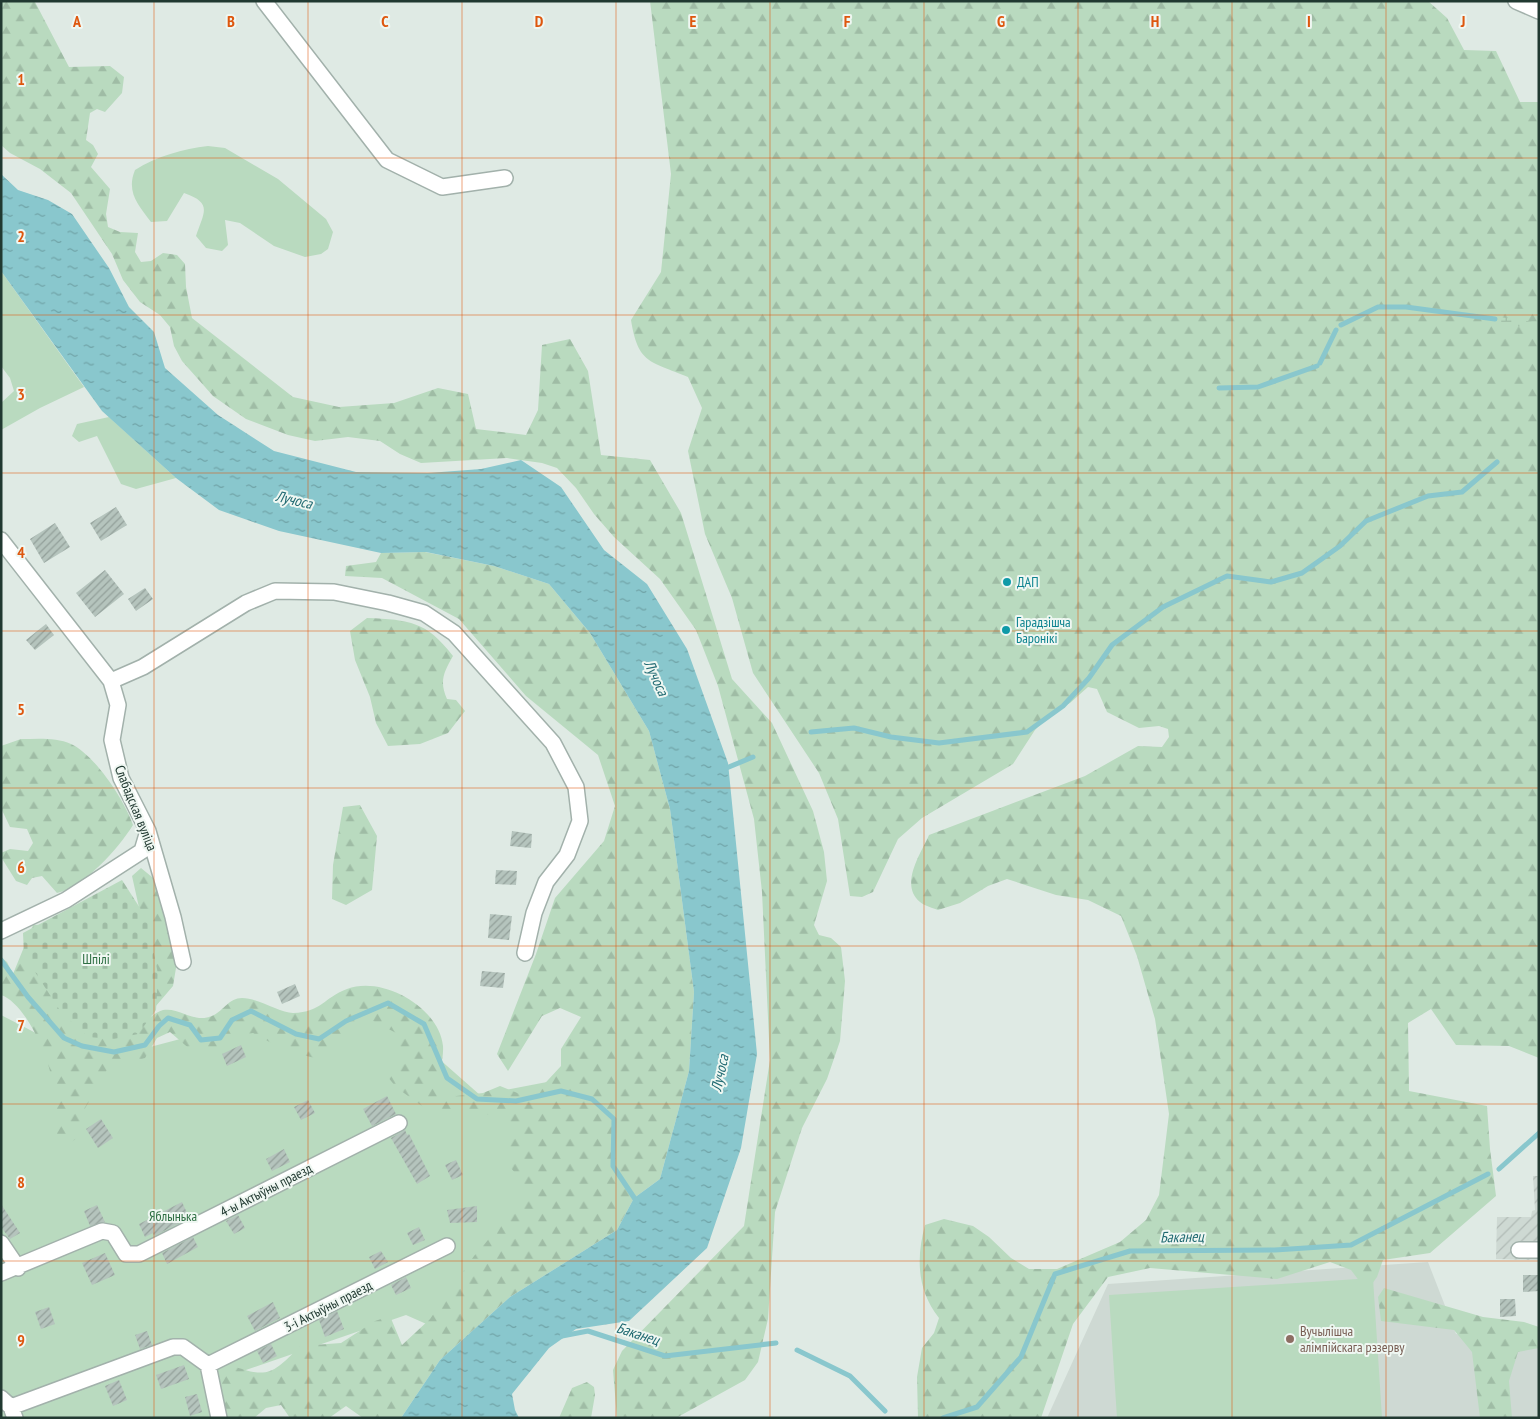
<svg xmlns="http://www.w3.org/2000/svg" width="1540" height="1419" viewBox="0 0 1540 1419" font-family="'PT Sans Narrow',sans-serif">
<defs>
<pattern id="industrial-furrows" width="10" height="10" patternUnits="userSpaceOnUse" patternTransform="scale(1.25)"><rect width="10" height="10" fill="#ced9d3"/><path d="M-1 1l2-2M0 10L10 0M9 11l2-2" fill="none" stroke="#b1bbb6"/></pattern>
<pattern id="forest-firs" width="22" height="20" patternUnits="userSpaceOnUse" patternTransform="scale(1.25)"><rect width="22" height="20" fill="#b9dabf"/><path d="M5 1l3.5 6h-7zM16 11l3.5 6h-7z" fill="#9fbca5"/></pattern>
<pattern id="wetland-marsh" width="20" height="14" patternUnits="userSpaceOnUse" patternTransform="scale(1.25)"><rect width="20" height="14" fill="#b9dabf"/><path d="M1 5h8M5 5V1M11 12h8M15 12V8" fill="none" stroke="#9fbca5"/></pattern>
<pattern id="cemetery-stones" width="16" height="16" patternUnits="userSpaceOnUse" patternTransform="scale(1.25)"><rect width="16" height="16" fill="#b9dabf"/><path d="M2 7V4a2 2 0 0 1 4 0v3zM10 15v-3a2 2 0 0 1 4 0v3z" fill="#9fbca5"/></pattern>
<pattern id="water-ripples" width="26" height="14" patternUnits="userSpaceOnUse" patternTransform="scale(1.25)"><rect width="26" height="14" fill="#89c7cd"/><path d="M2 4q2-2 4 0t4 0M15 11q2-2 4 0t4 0" fill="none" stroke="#70a3a7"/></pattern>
<pattern id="building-hatch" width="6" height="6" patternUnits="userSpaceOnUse" patternTransform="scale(1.25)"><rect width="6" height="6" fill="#b5c4bd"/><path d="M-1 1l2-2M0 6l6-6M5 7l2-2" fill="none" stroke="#93a09a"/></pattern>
</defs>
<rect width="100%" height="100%" fill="#dfeae4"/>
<path fill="#ced9d3" d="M1428 1262 1456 1334 1539 1343V1418H1047L1108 1284Z"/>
<path fill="url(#industrial-furrows)" d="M1533 1176H1539V1260L1496 1259 1497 1217H1531L1532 1211 1535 1210Z"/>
<path fill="#b9dabf" d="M208 146 225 148 278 179 326 219 333 232 328 249 321 254 305 257 274 246 240 223 225 220 228 245 222 251 206 248 196 236C204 212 213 203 184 193L167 221 151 222C138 205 126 192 135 170 157 156 183 149 208 146Z
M1 271 84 387 40 408 1 430V403L14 391 10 378 1 366Z
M109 417 176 478 136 489 121 484 97 436 79 442 72 436 77 424Z
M371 999 480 1095 547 1082 527 1226 440 1330 406 1315 217 1380 218 1418H1V1015L61 1046 116 1056 203 1033 311 1032Z
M1373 1278 1382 1418H1117L1109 1295Z"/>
<path fill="url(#forest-firs)" d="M1 1 35 2 69 67 110 66 124 77 122 93 105 112 97 109 90 113 86 140 93 145 98 154 91 167 110 189 106 214 108 227 120 232 138 233 135 252 141 262 151 261 163 253 177 255 185 264 186 287 192 318 293 397 339 407 394 403 438 388 468 394 476 429 526 435 538 410 542 345 570 339 588 371 601 455 650 460 681 513 732 679 772 723 813 811 824 852 827 881 814 925 819 935 831 938 841 947 845 981 840 1041 827 1079 802 1128 775 1212 768 1319 758 1362 745 1380 676 1418H617L613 1370 622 1351 744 1226 770 1060 762 892 754 819 718 686 696 630 660 579 614 537 594 514 576 488 557 468 542 463 507 458 421 463 400 454 380 441 348 437 315 441 288 435 246 419 213 396 182 361 174 346 170 327 160 315 140 302 123 280 112 254 71 193 40 169 10 153 1 145Z
M650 1H1428L1447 18 1464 50 1496 51 1520 102H1539V1058L1509 1046 1456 1045 1431 1009 1408 1023 1409 1091 1487 1106 1490 1149 1496 1196 1430 1253 1383 1260 1377 1277 1372 1284 1360 1282 1351 1270 1330 1262 1277 1279 1150 1268 1108 1277 1073 1324 1041 1418H918L917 1377 922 1348 934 1333 939 1318C917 1290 916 1259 925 1225L944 1219 973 1226 989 1237 1011 1258 1029 1269H1057L1120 1242 1146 1220 1159 1195 1169 1114 1155 1019 1137 956 1121 916 1088 900 1056 895 1007 879 988 886 960 903 938 910C933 908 925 906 920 902 899 885 921 853 929 835L1085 776 1138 746 1162 747 1169 737 1168 729 1159 726 1139 728 1107 712 1097 689 1088 687 1070 703 1051 713 1035 730 1013 764 922 818 898 839 873 892 862 897 850 896 838 819 819 773 753 673 732 598 705 534 688 451 702 408 688 377C650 361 638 364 631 320L661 272 671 174Z
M425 552 494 566 549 584 590 633 649 731 670 809 694 992 689 1071 660 1179 634 1198 617 1230 510 1297 440 1360 401 1418H363L346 1406 329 1418H290L281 1405 266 1408 254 1418H226L218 1406 216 1371 230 1365C268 1379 273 1374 300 1346L341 1343 375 1321 390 1316 402 1345 430 1319 474 1256 521 1202 527 1187 506 1162 515 1127 493 1115 458 1110 429 1111 397 1088 386 1075 399 1056 400 1035 373 1021 359 1024 315 1058 286 1051 253 1033 237 1036 221 1048 192 1051 170 1032 157 1038 145 1058 107 1070 83 1112 80 1135 72 1142 55 1133C49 1116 54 1098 52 1080 48 1055 25 1003 1 995V957L7 962 13 974 33 925 142 921 132 876 141 868 158 882 177 962 173 986 138 1027C145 1022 155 1012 163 1010 181 1007 195 1025 214 1015 224 1010 229 998 242 998 258 998 280 1013 293 1013 322 1012 323 998 347 989 382 975 439 1007 443 1046 444 1061 437 1074 440 1091L456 1096 483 1093 500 1086 520 1094H535L561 1066V1049L581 1017 560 1008 542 1016 508 1071 497 1054 536 954 555 898 604 841 615 806 598 755 526 696 459 619 382 578 345 576 346 566 376 562 381 553Z
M367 618C410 620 426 621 453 656 444 672 439 681 447 699L456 700 465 711 448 733 420 744 388 746 376 723 370 697 355 660 350 631Z
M21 739C37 739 56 737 71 744 95 755 125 801 133 825 118 849 84 887 57 893L42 876 32 878 27 885 16 881 1 857V853L10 849 28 851 33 843 27 829 10 827 1 808V746Z
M360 805 377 836 372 890 346 905 332 899 333 865 343 807Z
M1384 1288 1483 1317 1524 1322 1539 1327V1348L1518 1352 1509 1381 1512 1418H1480L1472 1352 1454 1330 1381 1321 1378 1297Z
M587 1382 594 1387 595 1395 591 1418H559L572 1388Z"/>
<path fill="url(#wetland-marsh)" d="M1500 317 1539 323V330L1498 323 1495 319Z"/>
<path fill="url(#cemetery-stones)" d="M122 880 147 919 158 974 156 1010 138 1034 114 1039 88 1037 61 1012 24 955 23 933Z"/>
<path fill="url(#water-ripples)" d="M1 174 18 190 48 200 72 214 109 268 129 307 154 332 165 368 218 415 274 451 356 472 428 473 481 469 521 460 561 487 604 550 647 584 687 649 728 763 757 1054 741 1148 707 1248 629 1321 576 1329 549 1348 512 1394 515 1410 519 1418H401L440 1360 510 1297 617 1230 634 1198 660 1179 689 1071 694 992 670 809 649 731 590 633 549 584 494 566 426 552 381 553 279 531 219 510 176 478 102 411 1 271Z"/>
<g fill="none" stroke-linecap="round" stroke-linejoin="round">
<path stroke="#89c7cd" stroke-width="5" d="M1341 325 1378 307H1406L1495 319
M1320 363 1336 330
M1219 388 1258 387 1317 366
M811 732 854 728 891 737 939 743 1027 732 1063 706 1089 678 1112 645 1163 607 1227 576 1271 582 1302 573 1340 546 1366 521 1428 496 1462 492 1497 462
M724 769 753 757
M1 960 28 997 64 1038 82 1046 114 1052 145 1045 159 1026 168 1018 190 1025 201 1040 220 1038 232 1020 251 1011 296 1034 319 1039 346 1021 388 1003 424 1024 447 1078 477 1099 516 1101 561 1091 592 1099 614 1119 613 1166 637 1202
M1499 1169 1539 1133
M562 1336 588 1331 665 1356 776 1343
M797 1350 850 1376 885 1411
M943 1418 977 1407 1021 1357 1055 1274 1130 1251 1275 1250 1351 1245 1488 1174"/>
</g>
<path fill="url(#building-hatch)" d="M116 507 127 525 101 541 90 523Z
M55 523 70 547 44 563 30 539Z
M105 570 124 594 95 617 76 593Z
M145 588 153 599 136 611 128 599Z
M46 624 54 635 35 650 26 640Z
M512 831 532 834 531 848 510 846Z
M496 870 517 871 516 885 495 884Z
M490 914 512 916 509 940 488 938Z
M482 971 505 973 503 988 480 986Z
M295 984 300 996 282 1004 277 992Z
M241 1045 246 1057 227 1066 222 1054Z
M387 1096 396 1114 372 1126 363 1109Z
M308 1100 315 1113 301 1120 294 1107Z
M101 1119 113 1138 98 1148 86 1129Z
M405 1130 407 1135 409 1134 430 1176 417 1184 391 1138Z
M284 1149 290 1162 272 1171 266 1159Z
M456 1160 463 1175 452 1180 445 1165Z
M182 1202 188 1215 184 1217 185 1220 154 1236 153 1233 145 1237 139 1224Z
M1 1204 20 1233 10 1239 1 1227Z
M97 1205 105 1222 90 1226 84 1211Z
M477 1206V1222L450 1223 447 1210Z
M238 1215 245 1228 234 1234 226 1221Z
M419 1227 425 1240 413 1245 407 1233Z
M193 1237 198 1247 167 1264 162 1253Z
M381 1251 388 1262 375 1269 369 1257Z
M105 1253 115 1275 92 1285 82 1263Z
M1523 1275H1539V1291L1523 1292Z
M406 1277 411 1288 396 1295 391 1285Z
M1500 1299H1515L1516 1316 1500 1317Z
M273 1302 280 1318 255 1331 247 1316Z
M49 1307 55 1324 41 1329 35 1312Z
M337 1311 344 1329 325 1337 319 1320Z
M147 1331 152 1345 140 1349 135 1335Z
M271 1344 277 1356 263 1363 257 1351Z
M184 1365 189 1379 161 1389 156 1375Z
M119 1380 127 1400 113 1406 105 1386Z
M197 1394 202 1412 190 1416 185 1397Z"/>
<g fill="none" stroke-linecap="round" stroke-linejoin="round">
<defs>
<path id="minor" d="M264 1 387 160 442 187 505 178
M1516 1 1539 11
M1 540 111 681 118 705 112 740 121 778 148 831 173 917 183 962
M111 681 143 667 246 603 275 591 334 592 388 603 424 613 454 633 553 743 576 787 580 821 567 855 546 882 534 913 525 953
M1 931 66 900 142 851 148 831
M1 1243 18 1268
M1519 1250H1539
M1 1273 102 1231 113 1233 126 1254H139L399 1123
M208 1365 219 1418
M1 1398 11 1407 15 1418
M11 1407 173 1347H183L208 1365 447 1246"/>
</defs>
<use href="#minor" stroke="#a2b1ab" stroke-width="18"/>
<use href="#minor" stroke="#fff" stroke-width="15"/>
</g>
<path fill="none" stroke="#de570e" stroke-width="1" stroke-opacity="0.55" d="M154 1V1418M308 1V1418M462 1V1418M616 1V1418M770 1V1418M924 1V1418M1078 1V1418M1232 1V1418M1386 1V1418M1 158H1539M1 315H1539M1 473H1539M1 631H1539M1 788H1539M1 946H1539M1 1104H1539M1 1261H1539"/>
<g fill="#0f9aa8" stroke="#eff7f2" stroke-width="2">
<circle cx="1007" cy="582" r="5"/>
<circle cx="1006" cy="630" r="5"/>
</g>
<circle fill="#8d6e63" stroke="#eff7f2" stroke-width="2" cx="1290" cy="1339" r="5"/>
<g text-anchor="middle" stroke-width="4" stroke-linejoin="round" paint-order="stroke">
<g font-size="14" fill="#0d838f" stroke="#eff7f2" text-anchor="start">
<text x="1017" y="587">ДАП</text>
<text x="1016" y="627">Гарадзішча<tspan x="1016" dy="16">Баронікі</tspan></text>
</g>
<g font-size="14" fill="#213931" stroke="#eff7f2">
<text transform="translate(136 808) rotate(68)" y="5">Слабадская вуліца</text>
<text transform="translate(266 1190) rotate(-27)" y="5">4-ы Актыўны праезд</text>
<text transform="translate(328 1306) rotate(-27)" y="5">3-і Актыўны праезд</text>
</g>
<g font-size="14" fill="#2d6e42" stroke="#eff7f2">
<text x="96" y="964">Шпілі</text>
<text x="173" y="1221">Яблынька</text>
</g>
<g font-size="14" fill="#785e54" stroke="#eff7f2" text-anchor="start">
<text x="1300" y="1336">Вучылішча<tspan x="1300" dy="16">алімпійскага рэзерву</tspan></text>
</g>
<g font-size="15" font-style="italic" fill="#1f6971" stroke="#eff7f2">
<text transform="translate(294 500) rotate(13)" y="5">Лучоса</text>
<text transform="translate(656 678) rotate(65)" y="5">Лучоса</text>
<text transform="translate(720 1073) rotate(-78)" y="5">Лучоса</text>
<text transform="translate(1182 1237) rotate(-1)" y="5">Баканец</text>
<text transform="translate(638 1334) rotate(18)" y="5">Баканец</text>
</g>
</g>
<g font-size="16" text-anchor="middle" font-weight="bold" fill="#de570e" stroke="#eff7f2" stroke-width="4" stroke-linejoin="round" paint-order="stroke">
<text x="77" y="27">A</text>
<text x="231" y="27">B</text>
<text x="385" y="27">C</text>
<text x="539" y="27">D</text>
<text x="693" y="27">E</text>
<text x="847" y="27">F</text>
<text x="1001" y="27">G</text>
<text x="1155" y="27">H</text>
<text x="1309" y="27">I</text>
<text x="1463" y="27">J</text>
<text x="21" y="85">1</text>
<text x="21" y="242">2</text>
<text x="21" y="400">3</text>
<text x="21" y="558">4</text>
<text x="21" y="715">5</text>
<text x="21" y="873">6</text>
<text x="21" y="1031">7</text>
<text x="21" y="1188">8</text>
<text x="21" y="1346">9</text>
</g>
<rect width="1540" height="1419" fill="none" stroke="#213931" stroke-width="5"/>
</svg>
